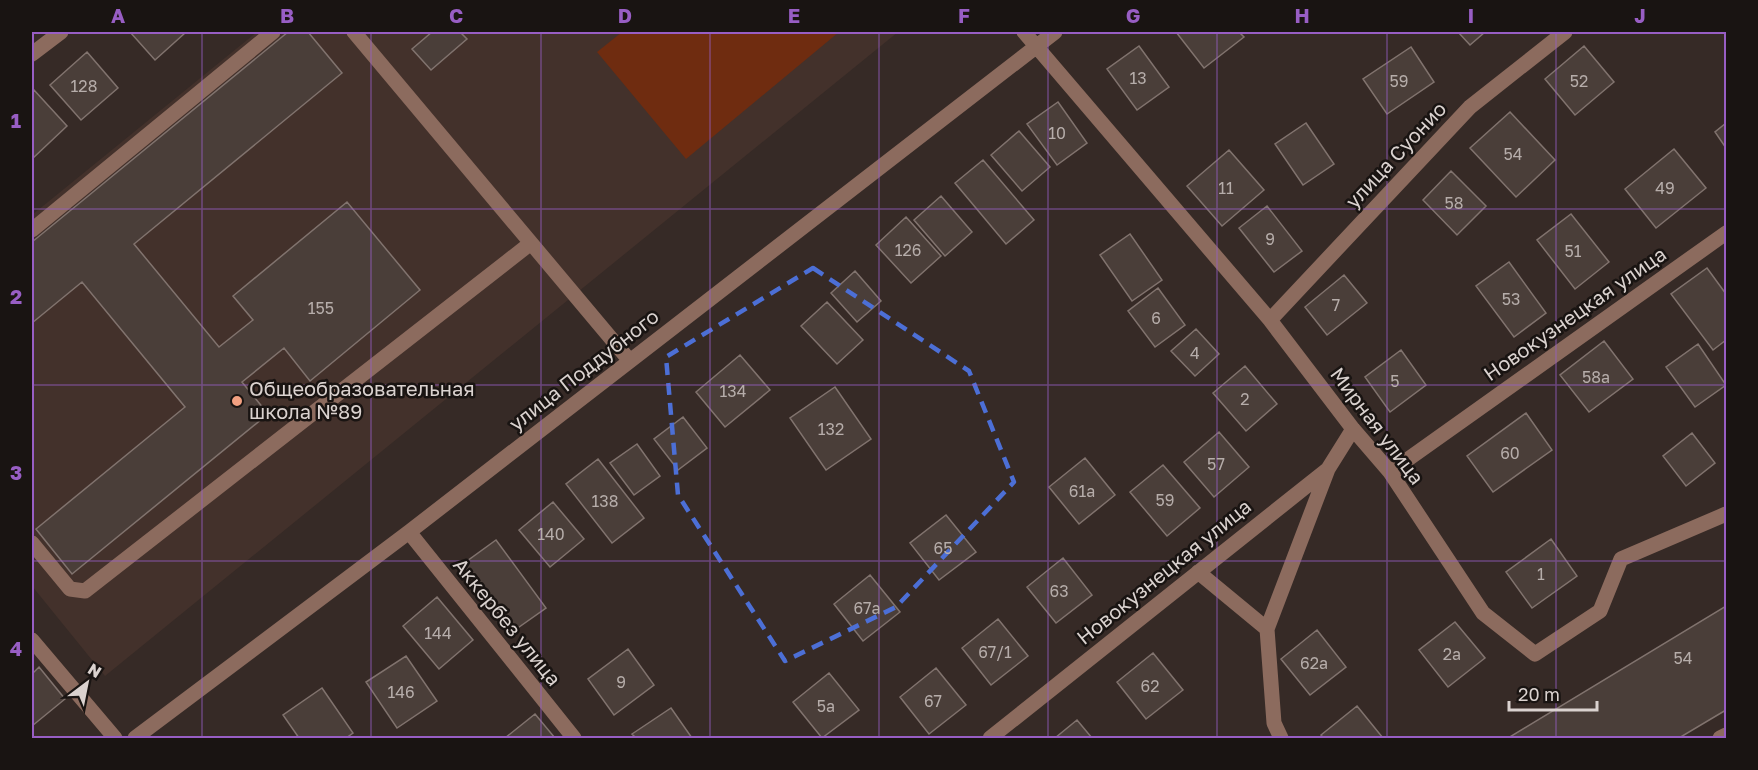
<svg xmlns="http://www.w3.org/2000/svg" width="1758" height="770" viewBox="0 0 1758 770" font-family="'Golos Text',sans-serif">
<rect width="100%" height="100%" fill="#362a26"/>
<path fill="#43312b" d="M257 32H898L105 676 32 586V215Z"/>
<path fill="#6f2c10" d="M622 32H839L686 159 597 52Z"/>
<path fill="#4a3e39" stroke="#81736e" stroke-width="1.5" d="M130 32H184L185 33 155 60Z
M288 32H308L342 73 134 244 219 347 253 320 233 296 347 202 420 290 310 381 284 348 242 382 268 414 72 574 36 529 185 407 82 282 32 323V242Z
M432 32H460L467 39 431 70 412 49Z
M1176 32H1239L1244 37 1204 68Z
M1458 32H1485L1470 45Z
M1139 46 1169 87 1137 110 1107 69Z
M1584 46 1614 82 1575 115 1545 79Z
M1411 47 1434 82 1387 114 1363 79Z
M87 52 118 88 81 120 50 85Z
M34 90 67 126 32 159V93Z
M1058 102 1087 143 1057 165 1027 124Z
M1510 112 1555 160 1516 197 1470 148Z
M1306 123 1334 164 1303 185 1275 144Z
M1726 123V148L1715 132Z
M1019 131 1050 167 1022 191 991 155Z
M1674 149 1706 188 1656 228 1625 189Z
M1229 150 1264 190 1222 226 1187 186Z
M983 160 1034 220 1006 244 955 183Z
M1451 171 1486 206 1457 235 1423 200Z
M941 196 972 232 945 256 914 220Z
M1267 206 1302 251 1274 272 1239 228Z
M1571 214 1609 262 1575 289 1537 240Z
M906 217 941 256 911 283 876 245Z
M1130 234 1162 280 1132 301 1100 255Z
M1509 262 1546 313 1514 337 1476 286Z
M1707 268 1726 294V340L1713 350 1671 294Z
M855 271 881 301 857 322 831 293Z
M1344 275 1367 303 1327 335 1305 307Z
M1158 288 1185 325 1155 347 1128 311Z
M827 302 863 340 837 364 801 326Z
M1196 329 1219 354 1195 376 1171 351Z
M1604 341 1633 379 1589 412 1560 375Z
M1698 344 1726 385 1695 407 1666 367Z
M1401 350 1426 385 1390 412 1365 377Z
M740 355 770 390 725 427 696 392Z
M1245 366 1277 404 1246 431 1213 393Z
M835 387 871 439 826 470 790 418Z
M1526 413 1552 450 1493 492 1467 456Z
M683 417 707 448 678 470 654 439Z
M1219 432 1249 467 1214 497 1184 462Z
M1692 433 1715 463 1686 486 1663 456Z
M637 444 660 476 634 495 610 463Z
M1085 458 1115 495 1079 524 1049 487Z
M598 459 644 518 612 543 566 484Z
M1163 465 1200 508 1167 536 1130 492Z
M553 502 584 539 550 567 519 530Z
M946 515 976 552 939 580 910 543Z
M1551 539 1577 576 1532 608 1506 572Z
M496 540 546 608 512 632 463 564Z
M1063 558 1092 595 1056 623 1027 587Z
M870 575 900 612 863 641 834 604Z
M437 597 473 640 439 669 403 626Z
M1726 606V710L1679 738H1508Z
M998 619 1028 656 991 685 962 648Z
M1455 622 1485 658 1448 687 1419 650Z
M1317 630 1346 667 1310 695 1281 659Z
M628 649 654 685 614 715 588 679Z
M1153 653 1183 690 1146 719 1117 682Z
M406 656 437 701 397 728 366 682Z
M39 667 65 699 32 726V674Z
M936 668 966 705 929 734 900 697Z
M829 673 859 710 822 738 793 702Z
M322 688 353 733 346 738H299L283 715Z
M1357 706 1383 738H1324L1321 735Z
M671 708 692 738H636L632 734Z
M535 714 555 738H505Z
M1077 720 1092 738H1055Z"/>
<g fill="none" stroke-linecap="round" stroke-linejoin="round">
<path stroke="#8c6b5e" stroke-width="15" d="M354 32 630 361
M1024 32 1270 320 1353 429 1390 472 1483 613 1535 654 1600 611 1621 559 1726 514
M32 54 61 32
M32 230 273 32
M1270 320 1470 107 1565 32
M1390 472 1726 233
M409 532 574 738
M32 543 70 589 85 591 531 243
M1198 572 1267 629
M32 640 115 738
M135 738 409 532 1055 32
M990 738 1328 469 1353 429
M1281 738 1274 723 1267 629 1328 469
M1720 738 1726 735"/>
</g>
<path fill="none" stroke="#4c6fd6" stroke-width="4.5" stroke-dasharray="12 8" stroke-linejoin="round" d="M813 268 969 371 1014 482 896 607 785 661 678 495 666 357Z"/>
<path fill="none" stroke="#985ec4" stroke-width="1.5" stroke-opacity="0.55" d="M202 32V738M371 32V738M541 32V738M710 32V738M879 32V738M1048 32V738M1217 32V738M1387 32V738M1556 32V738M32 209H1726M32 385H1726M32 561H1726"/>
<circle fill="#f2a081" stroke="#191412" stroke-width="2" cx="237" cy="401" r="6"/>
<g text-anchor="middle" stroke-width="5" stroke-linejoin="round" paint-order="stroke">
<g font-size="16" fill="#b6adaa">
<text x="1138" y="84">13</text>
<text x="1399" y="87">59</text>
<text x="1579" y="87">52</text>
<text x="84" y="92">128</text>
<text x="1057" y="139">10</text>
<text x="1513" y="160">54</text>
<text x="1226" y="194">11</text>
<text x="1665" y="194">49</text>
<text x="1454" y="209">58</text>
<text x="1270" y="245">9</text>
<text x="908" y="256">126</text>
<text x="1573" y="257">51</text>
<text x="1511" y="305">53</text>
<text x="1336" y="311">7</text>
<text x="321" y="314">155</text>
<text x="1156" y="324">6</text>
<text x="1195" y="359">4</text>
<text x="1596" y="383">58а</text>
<text x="1395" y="387">5</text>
<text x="733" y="397">134</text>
<text x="1245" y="405">2</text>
<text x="831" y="435">132</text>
<text x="1510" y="459">60</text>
<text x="1216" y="470">57</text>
<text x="1082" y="497">61а</text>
<text x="1165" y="506">59</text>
<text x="605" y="507">138</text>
<text x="551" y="540">140</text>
<text x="943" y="554">65</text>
<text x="1541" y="580">1</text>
<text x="1059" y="597">63</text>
<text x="867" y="614">67а</text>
<text x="438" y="639">144</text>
<text x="995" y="658">67/1</text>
<text x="1452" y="660">2а</text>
<text x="1683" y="664">54</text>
<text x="1314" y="669">62а</text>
<text x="621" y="688">9</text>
<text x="1150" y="692">62</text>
<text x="401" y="698">146</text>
<text x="933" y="707">67</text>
<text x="826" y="712">5а</text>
</g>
<g font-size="20" fill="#dad2cf" stroke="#191412">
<text transform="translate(1396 155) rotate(-47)" y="7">улица Суонио</text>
<text transform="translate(1575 314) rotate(-35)" y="7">Новокузнецкая улица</text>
<text transform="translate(584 370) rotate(-38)" y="7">улица Поддубного</text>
<text transform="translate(1377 426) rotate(53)" y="7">Мирная улица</text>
<text transform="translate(1164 572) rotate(-39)" y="7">Новокузнецкая улица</text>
<text transform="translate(507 622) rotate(51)" y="7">Аккербез улица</text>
</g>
<g font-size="20" fill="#dad2cf" stroke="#191412" text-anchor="start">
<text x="249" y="396">Общеобразовательная<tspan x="249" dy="23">школа №89</tspan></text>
</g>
</g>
<rect width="1758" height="770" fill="none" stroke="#191412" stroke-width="66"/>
<g transform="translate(87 683) rotate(32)" stroke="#191412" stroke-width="4.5" paint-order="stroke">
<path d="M0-4.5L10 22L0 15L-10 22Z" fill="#dad2cf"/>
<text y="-9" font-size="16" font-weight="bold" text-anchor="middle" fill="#dad2cf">N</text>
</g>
<path d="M1509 701v9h88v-9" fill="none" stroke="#dad2cf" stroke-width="3"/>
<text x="1518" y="701" font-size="18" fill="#dad2cf" stroke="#191412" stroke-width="4.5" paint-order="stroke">20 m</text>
<rect x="33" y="33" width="1692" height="704" fill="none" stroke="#985ec4" stroke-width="2"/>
<g font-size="20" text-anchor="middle" font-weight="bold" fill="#985ec4">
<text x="118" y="23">A</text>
<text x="287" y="23">B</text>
<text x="456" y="23">C</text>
<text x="625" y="23">D</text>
<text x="794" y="23">E</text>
<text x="964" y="23">F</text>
<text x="1133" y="23">G</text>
<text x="1302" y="23">H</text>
<text x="1471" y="23">I</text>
<text x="1640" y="23">J</text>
<text x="16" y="128">1</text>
<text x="16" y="304">2</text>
<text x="16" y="480">3</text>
<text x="16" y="656">4</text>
</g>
</svg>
